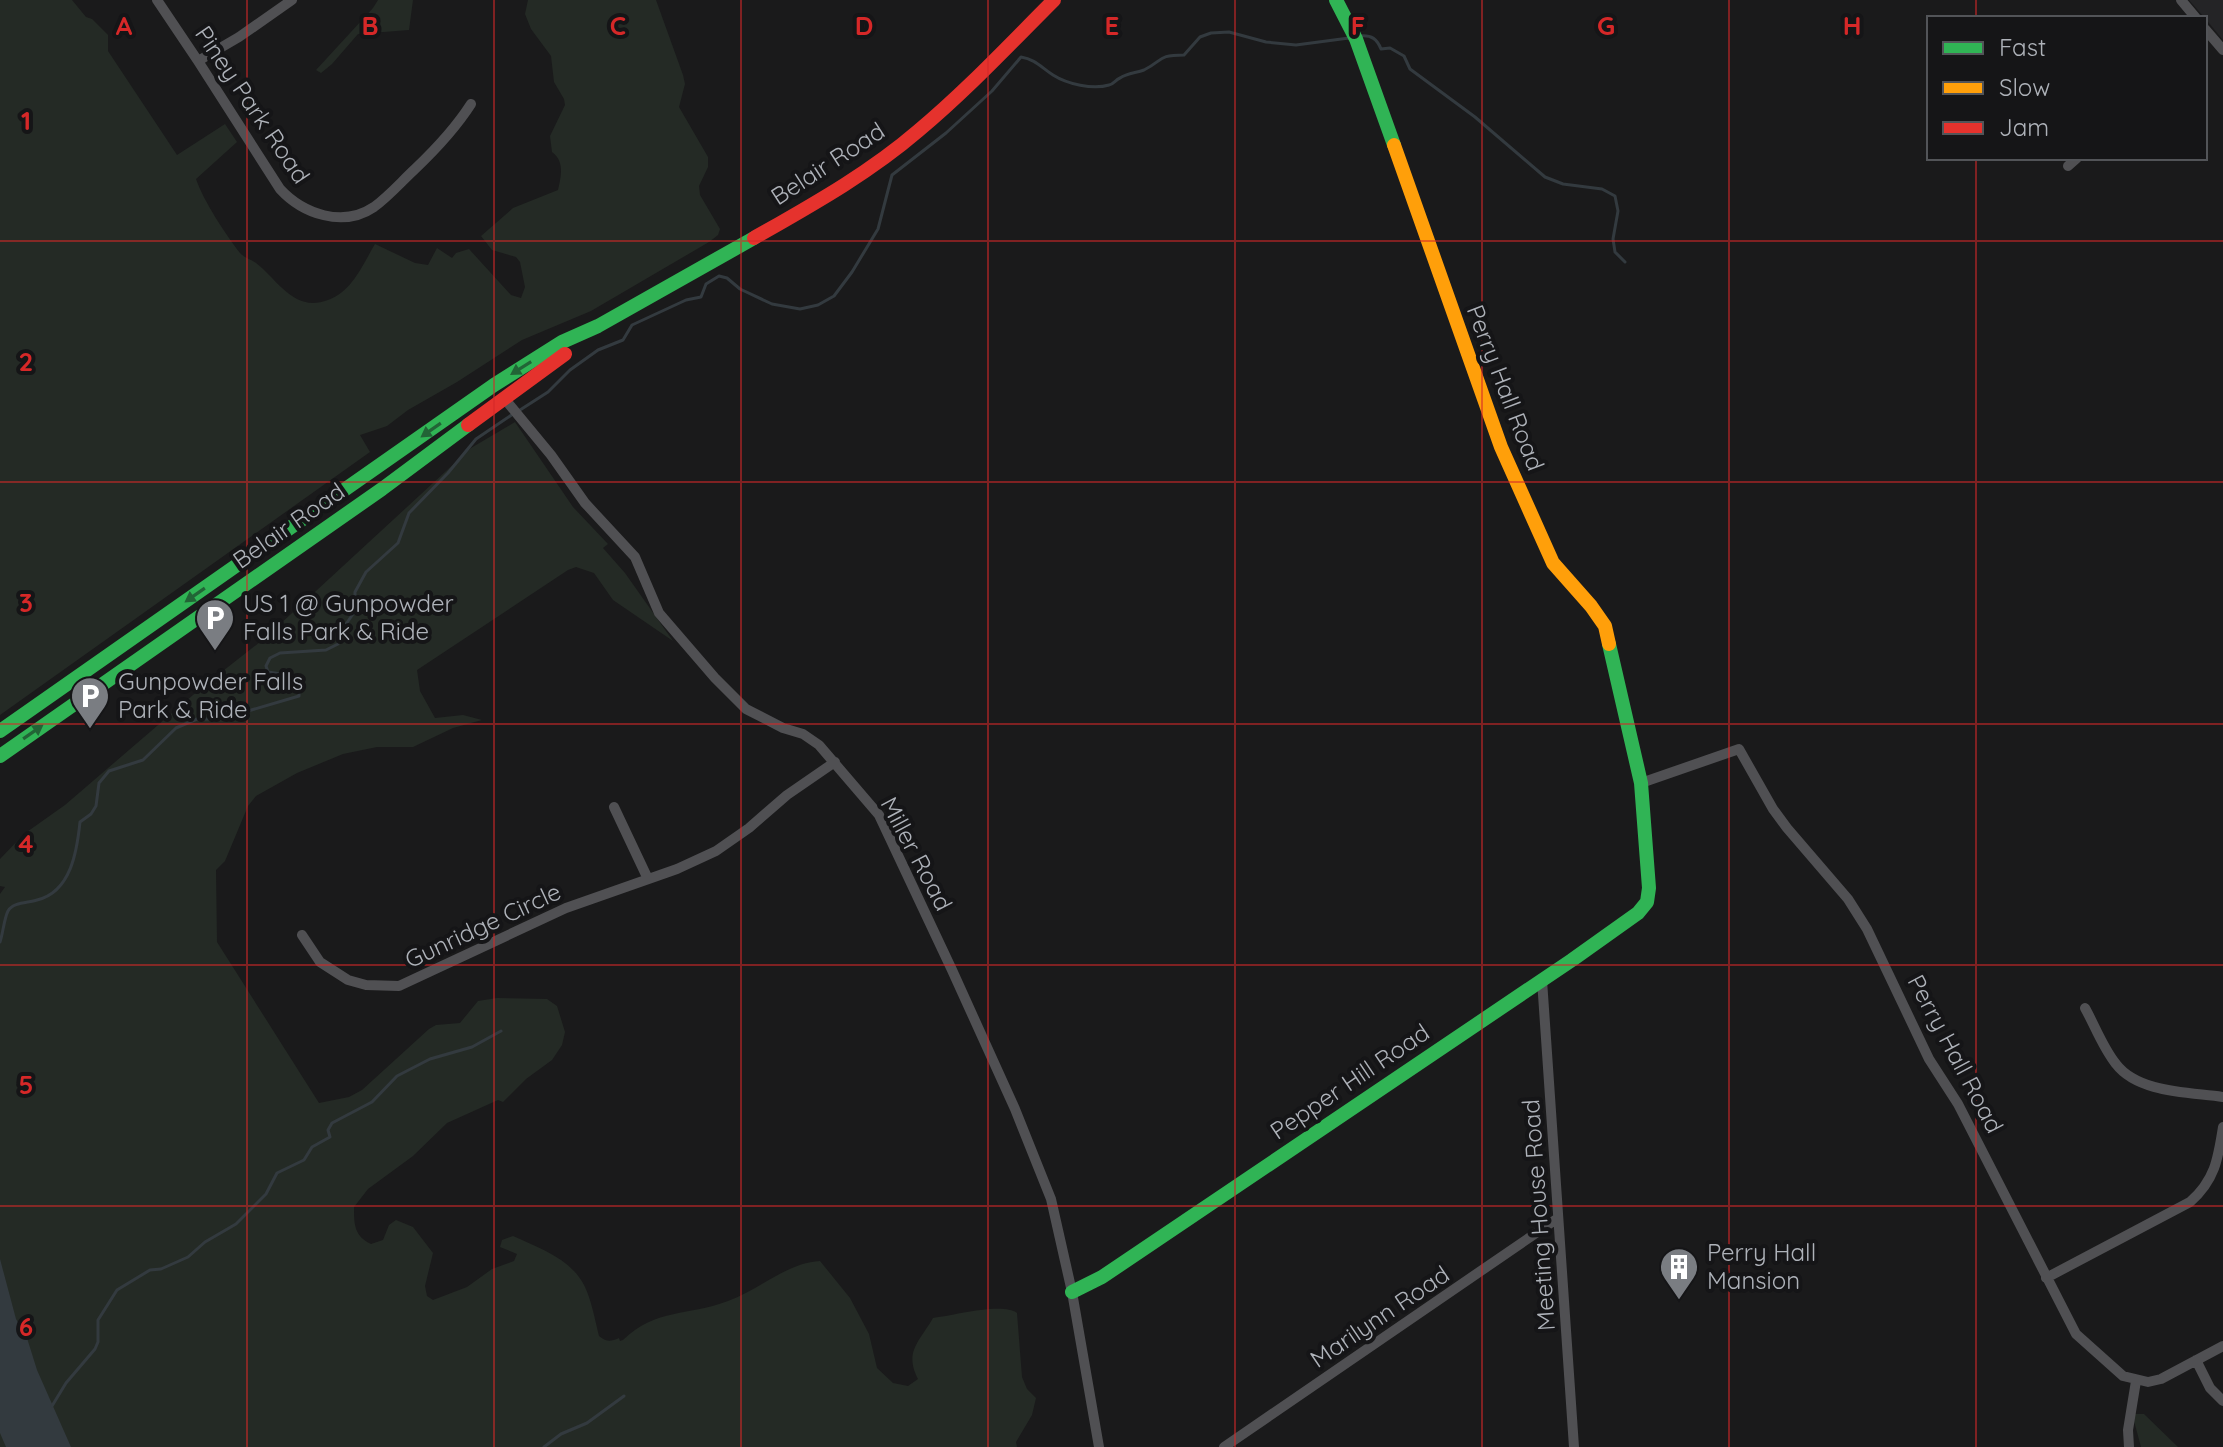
<svg xmlns="http://www.w3.org/2000/svg" width="2223" height="1447" viewBox="0 0 2223 1447" font-family="Quicksand,sans-serif">
<rect width="100%" height="100%" fill="#1a1a1b"/>
<path fill="#242426" d="M2189 0H2223V40L2205 18Z"/>
<path fill="#242a25" d="M0 0H72L86 17 92 19 108 35V51L177 155 225 124 237 142 196 179C203 200 226 235 240 253 245 258 250 259 256 263 278 280 294 313 328 300 352 292 363 264 375 244L415 263 428 265 437 248 452 258 456 253 469 249 511 295 521 298 525 287 520 262 516 257 492 250 481 236 513 208 558 190C561 177 565 161 552 152L550 136 565 105 564 99 554 82 551 56 531 29 525 14 528 0H656L683 75 685 84 679 107 708 157V167L699 186 700 195 720 229 718 235 709 242 591 311 522 340 457 382 408 410 387 426 360 435 370 452 0 715Z
M378 0H413L409 30 358 34 332 64 321 73 316 70 373 8Z
M515 422 573 507 608 544 603 548 625 573 673 641 613 600 594 573 576 567 568 570 417 670 420 691 435 718 463 715 482 720 453 728 413 747H377L343 754 297 773 256 796 248 806 225 861 216 870 217 942 319 1103 349 1097 362 1090 429 1029 436 1025 460 1023 478 1001 497 998 547 999 557 1006 565 1032 562 1045 552 1060 526 1079 503 1102 498 1100 447 1123 413 1156 368 1189 354 1207C354 1224 354 1236 371 1244L383 1240 389 1225 396 1220 413 1227 433 1253 425 1286 427 1296 433 1300 467 1287 492 1269 514 1261 517 1254 500 1247 502 1240 513 1236C539 1248 572 1259 585 1287 592 1302 595 1320 599 1336 607 1342 610 1342 619 1338L620 1341 623 1340C656 1308 689 1316 728 1301 759 1290 786 1263 820 1261L850 1298 869 1334 877 1368 893 1383 908 1386 918 1379C904 1352 919 1342 933 1318 952 1316 1002 1302 1017 1313L1022 1377 1027 1389 1036 1398 1032 1415 1016 1442 1017 1447H0V894L5 887 0 886V859L24 834 65 805 200 689 265 638 471 448Z
M2135 1414H2144L2178 1447H2141L2134 1421Z"/>
<path fill="#333a3f" d="M0 1259 16 1319 27 1338 37 1370 71 1447H6L0 1433Z"/>
<g fill="none" stroke-linecap="round" stroke-linejoin="round">
<path stroke="#333a3f" stroke-width="3" d="M1360 36C1372 35 1377 39 1381 49L1390 48 1404 56 1410 69 1475 117 1545 177 1563 184 1602 189 1615 196 1618 211 1613 239 1615 252 1625 262
M520 410 548 392 570 370 598 350 623 340 632 325 686 300 701 297 706 284 719 276 727 278 740 289 772 304 800 309 818 305 834 296 852 272 878 229 892 175 946 133 992 91 1021 57C1035 59 1042 68 1053 75 1067 84 1093 90 1109 85 1114 84 1115 80 1120 78 1127 73 1136 73 1144 70 1164 60 1157 55 1184 55L1200 37 1211 33 1229 32 1266 42 1296 45 1349 38
M0 942C3 933 4 919 8 911 13 902 28 903 37 900 71 892 77 851 80 822L91 814 96 806 99 783 109 771 143 760 176 728 197 719H221L299 696V685L294 676 268 672 266 666 270 658 280 653 326 650 338 644 344 627 355 611V592L366 572 398 543 409 513 448 473 476 439 513 414
M52 1406 66 1383 95 1349 98 1342V1320L117 1290 150 1270 161 1269 188 1257 205 1242 236 1224 266 1194 277 1173 304 1160 312 1147 330 1137 328 1130 332 1123 372 1102 397 1076 430 1059 472 1047 501 1031
M544 1447 561 1434 587 1423 624 1396"/>
<path stroke="#505053" stroke-width="10" d="M157 0 198 61 280 189C303 214 343 228 374 207 389 196 401 182 415 169 436 149 455 129 471 104
M2181 0 2196 18
M2205 29 2223 50
M198 61 239 37 292 0
M2068 166 2077 158
M504 398 551 455 585 503 635 557 659 613 715 678 746 709 783 728 803 734 819 745 879 815 952 970 1015 1109 1051 1199 1072 1292 1099 1447
M1641 783 1739 749 1773 809 1787 828 1848 899 1867 929 1929 1059 1958 1104 2076 1334 2123 1376 2148 1382 2161 1379 2223 1346
M614 807 648 879
M302 935 320 962 348 980 366 985 399 986 566 908 677 869 716 851 749 828 787 795 835 762
M1542 980 1574 1447
M2085 1008C2095 1026 2103 1048 2116 1064 2138 1093 2189 1092 2223 1097
M2046 1278 2190 1202C2215 1180 2218 1159 2223 1127
M2196 1360 2210 1388 2223 1401
M1224 1447 1558 1218
M2129 1447 2128 1430 2136 1381"/>
<path stroke="#30b455" stroke-width="14" d="M1336 0 1356 39 1394 145
M0 731 494 385 562 342 598 326 754 238
M0 756 382 489 468 425
M1072 1292 1102 1277 1572 960 1638 913 1647 902 1649 888 1641 783 1609 644"/>
<path stroke="#ff9f0a" stroke-width="14" d="M1394 145 1501 447 1553 563 1591 606 1605 626 1609 644"/>
<path stroke="#e5322d" stroke-width="14" d="M754 238C810 206 868 174 918 131 966 91 1009 45 1054 0
M468 425 565 354"/>
</g>
<defs><path id="oneway-solid" d="M-6-.8H1V-3.2L6.5 0L1 3.2V.8H-6Z" transform="scale(2)"/></defs>
<g fill="#226436">
<use href="#oneway-solid" transform="translate(521 368) rotate(148)"/>
<use href="#oneway-solid" transform="translate(431 430) rotate(145)"/>
<use href="#oneway-solid" transform="translate(195 595) rotate(145)"/>
<use href="#oneway-solid" transform="translate(33 732) rotate(-35)"/>
</g>
<path fill="none" stroke="#d62828" stroke-width="2" stroke-opacity="0.55" d="M247 0V1447M494 0V1447M741 0V1447M988 0V1447M1235 0V1447M1482 0V1447M1729 0V1447M1976 0V18M1976 158V1447M0 241H2223M0 482H2223M0 724H2223M0 965H2223M0 1206H2223"/>
<defs>
<symbol id="parking-pin" viewBox="-11 -11 22 30"><path d="M0 17L-7.5 6A9.5 9.5 0 1 1 7.5 6Z" fill="#7a7d82" stroke="#151517"/><path d="M-3.5-5.5H1a3.5 3.5 0 0 1 0 7H-1V5.5H-3.5ZM-1-3.4V-.6H.8a1.4 1.4 0 0 0 0-2.8Z" fill="#fff"/></symbol>
<symbol id="building-pin" viewBox="-11 -11 22 30"><path d="M0 17L-7.5 6A9.5 9.5 0 1 1 7.5 6Z" fill="#7a7d82" stroke="#151517"/><path d="M-4-6H4V6H1V3H-1V6H-4ZM-2.5-4.3h1.7v1.8h-1.7ZM.8-4.3h1.7v1.8H.8ZM-2.5-1h1.7V.8h-1.7ZM.8-1h1.7V.8H.8Z" fill="#fff"/></symbol>
</defs>
<g fill-rule="evenodd">
<use href="#parking-pin" x="193" y="596" width="44" height="60"/>
<use href="#parking-pin" x="68" y="674" width="44" height="60"/>
<use href="#building-pin" x="1657" y="1245" width="44" height="60"/>
</g>
<g text-anchor="middle" stroke-width="8" stroke-linejoin="round" paint-order="stroke">
<g font-size="24" fill="#aeb2b9" stroke="#151517">
<text transform="translate(252 105) rotate(56)" y="8">Piney Park Road</text>
<text transform="translate(828 164) rotate(-33)" y="8">Belair Road</text>
<text transform="translate(1505 388) rotate(69)" y="8">Perry Hall Road</text>
<text transform="translate(289 526) rotate(-35)" y="8">Belair Road</text>
<text transform="translate(916 854) rotate(62)" y="8">Miller Road</text>
<text transform="translate(483 926) rotate(-25)" y="8">Gunridge Circle</text>
<text transform="translate(1955 1054) rotate(62)" y="8">Perry Hall Road</text>
<text transform="translate(1350 1082) rotate(-34)" y="8">Pepper Hill Road</text>
<text transform="translate(1539 1215) rotate(-94)" y="8">Meeting House Road</text>
<text transform="translate(1380 1317) rotate(-34)" y="8">Marilynn Road</text>
</g>
<g font-size="24" fill="#aeb2b9" stroke="#151517" text-anchor="start">
<text x="243" y="612">US 1 @ Gunpowder<tspan x="243" dy="28">Falls Park &amp; Ride</tspan></text>
<text x="118" y="690">Gunpowder Falls<tspan x="118" dy="28">Park &amp; Ride</tspan></text>
<text x="1707" y="1261">Perry Hall<tspan x="1707" dy="28">Mansion</tspan></text>
</g>
</g>
<g font-size="26" text-anchor="middle" font-weight="bold" fill="#d62828" stroke="#151517" stroke-width="8" stroke-linejoin="round" paint-order="stroke">
<text x="124" y="35">A</text>
<text x="370" y="35">B</text>
<text x="618" y="35">C</text>
<text x="864" y="35">D</text>
<text x="1112" y="35">E</text>
<text x="1358" y="35">F</text>
<text x="1606" y="35">G</text>
<text x="1852" y="35">H</text>
<text x="26" y="130">1</text>
<text x="26" y="371">2</text>
<text x="26" y="612">3</text>
<text x="26" y="853">4</text>
<text x="26" y="1094">5</text>
<text x="26" y="1336">6</text>
</g>
<rect x="1927" y="16" width="280" height="144" fill="#151517" stroke="#525458" stroke-width="2"/>
<rect x="1943" y="42" width="40" height="12" fill="#30b455" stroke="#525458" stroke-width="2"/>
<text x="1999" y="56" font-size="24" fill="#aeb2b9">Fast</text>
<rect x="1943" y="82" width="40" height="12" fill="#ff9f0a" stroke="#525458" stroke-width="2"/>
<text x="1999" y="96" font-size="24" fill="#aeb2b9">Slow</text>
<rect x="1943" y="122" width="40" height="12" fill="#e5322d" stroke="#525458" stroke-width="2"/>
<text x="1999" y="136" font-size="24" fill="#aeb2b9">Jam</text>
</svg>
